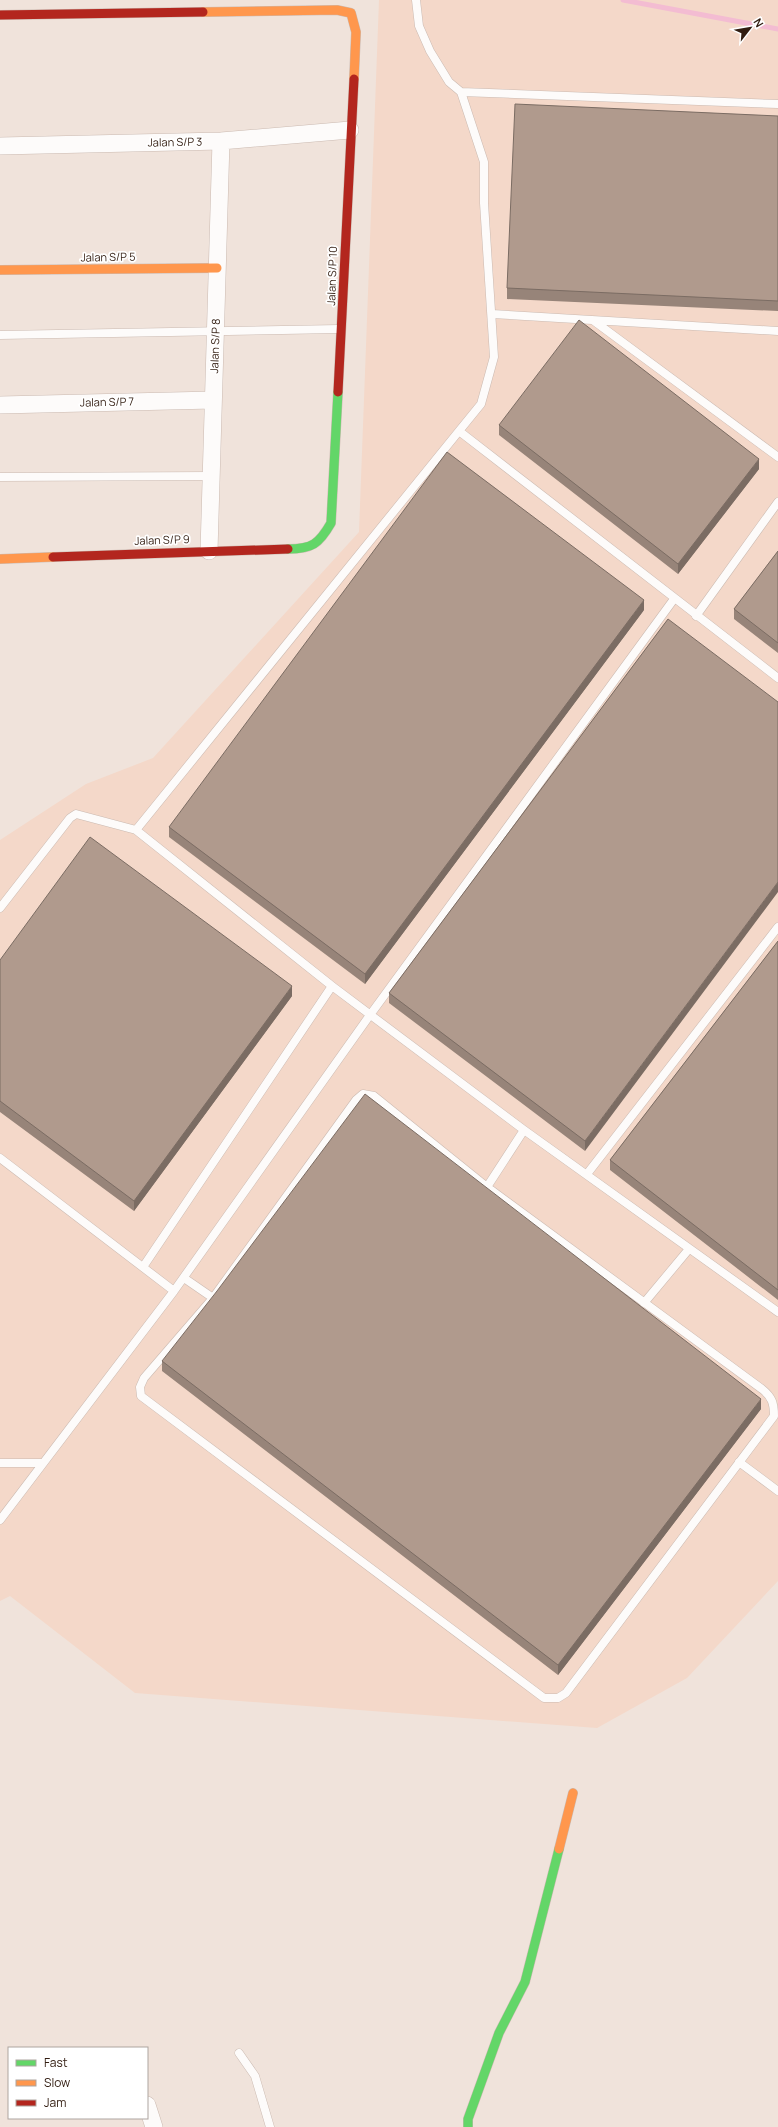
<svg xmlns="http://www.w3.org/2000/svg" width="778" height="2127" viewBox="0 0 778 2127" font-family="Manrope,sans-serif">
<rect width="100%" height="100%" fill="#f0e3db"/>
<path fill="#f4d8c9" d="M379 0H778V1581L687 1678 597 1728 135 1693 10 1596 0 1601V840L86 784 153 758 359 532Z"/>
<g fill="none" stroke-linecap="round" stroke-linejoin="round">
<path stroke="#f3bcd2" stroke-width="5" d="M623 0 778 29"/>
<defs>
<path id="lane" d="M416 0 419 26 430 51 449 82 461 92 484 162V203L494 357 481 404 459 431 778 678
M461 92 778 104
M492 314 778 331
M594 321 778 457
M0 335 339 329
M0 477 211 476
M696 616 778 502
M136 830 459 431
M0 908 70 818 76 814 136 830 332 986 524 1130 778 1312
M363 1094 374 1096 487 1187 762 1389C772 1397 774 1403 774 1416L566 1693 558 1698H544L141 1396 140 1387 144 1378 213 1298 356 1100Z
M0 1158 174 1291
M587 1174 778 927
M487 1187 524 1130
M143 1267 332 986
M184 1278 213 1298
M644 1303 689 1249
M739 1462 778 1491
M0 1463H43
M0 1520 174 1291 370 1015 674 599
M239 2053 255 2076 270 2127"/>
<path id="street" d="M0 146 221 141 350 130
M0 405 213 400
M209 551 221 141
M147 2105 154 2127"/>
<path id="fast" d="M288 549C312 549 319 544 331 523L338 392
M468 2127V2119L499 2033 525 1982 559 1849"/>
<path id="slow" d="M203 12 337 10 351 13 356 32 354 79
M0 270 217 268
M0 559 53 557
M559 1849 573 1793"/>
<path id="jam" d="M0 15 203 12
M338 392 354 79
M53 557 288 549"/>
</defs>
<use href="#lane" stroke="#cbbab1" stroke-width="9"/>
<use href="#street" stroke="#cbbab1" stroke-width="18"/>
<use href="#fast" stroke="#cbbab1" stroke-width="10"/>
<use href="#slow" stroke="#cbbab1" stroke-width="10"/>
<use href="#jam" stroke="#cbbab1" stroke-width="10"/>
<use href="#lane" stroke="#fdfbfa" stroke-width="8"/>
<use href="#street" stroke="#fdfbfa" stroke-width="17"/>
<use href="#fast" stroke="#63d668" stroke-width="9"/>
<use href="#slow" stroke="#ff974d" stroke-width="9"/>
<use href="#jam" stroke="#b3261e" stroke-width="9"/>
</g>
<path fill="#978479" d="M778 116V311L507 299V288Z
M499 425 759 469 678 574 499 435Z
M778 551V653L734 619V609Z
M644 610 365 984 169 837V827Z
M668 619 585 1151 389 1003V993Z
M778 941V1300L610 1170V1160Z
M0 960 292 996 134 1211 0 1112Z
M162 1361 761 1409 558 1675 162 1371Z"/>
<path fill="#7b6c63" d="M759 459V469L678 574V564Z
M644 600V610L365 984V974Z
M778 882V892L585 1151V1141Z
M292 986V996L134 1211V1201Z
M761 1399V1409L558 1675V1665Z"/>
<path fill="#b09a8d" stroke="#7b6c63" d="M515 104 778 116V301L507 288Z
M579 320 759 459 678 564 499 425Z
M447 452 644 600 365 974 169 827Z
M778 551V643L734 609Z
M668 619 778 702V882L585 1141 389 993Z
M90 837 292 986 134 1201 0 1101V960Z
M778 941V1290L610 1160Z
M365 1094 761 1399 558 1665 162 1361 217 1291Z"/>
<g text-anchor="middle" stroke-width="3.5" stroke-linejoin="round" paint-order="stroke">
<g font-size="11" fill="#321d11" stroke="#fff">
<text transform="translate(175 142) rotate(-1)" y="4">Jalan S/P 3</text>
<text transform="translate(108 257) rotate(-1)" y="4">Jalan S/P 5</text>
<text transform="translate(332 276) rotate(-88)" y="4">Jalan S/P 10</text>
<text transform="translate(215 346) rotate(-88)" y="4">Jalan S/P 8</text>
<text transform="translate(107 402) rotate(-1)" y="4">Jalan S/P 7</text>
<text transform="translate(162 540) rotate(-2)" y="4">Jalan S/P 9</text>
</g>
</g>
<rect x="8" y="2047" width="140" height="72" fill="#ffffff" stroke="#ada5a0"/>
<rect x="16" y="2060" width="20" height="6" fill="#63d668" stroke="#ada5a0"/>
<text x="44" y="2067" font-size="12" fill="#321d11">Fast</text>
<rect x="16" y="2080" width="20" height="6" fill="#ff974d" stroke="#ada5a0"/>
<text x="44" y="2087" font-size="12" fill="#321d11">Slow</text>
<rect x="16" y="2100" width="20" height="6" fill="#b3261e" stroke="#ada5a0"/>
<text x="44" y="2107" font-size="12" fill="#321d11">Jam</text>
<g transform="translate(750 28) rotate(59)" stroke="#ffffff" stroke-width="3" paint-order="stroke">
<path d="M0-3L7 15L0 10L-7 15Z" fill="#321d11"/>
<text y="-6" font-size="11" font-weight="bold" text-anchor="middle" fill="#321d11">N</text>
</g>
</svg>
